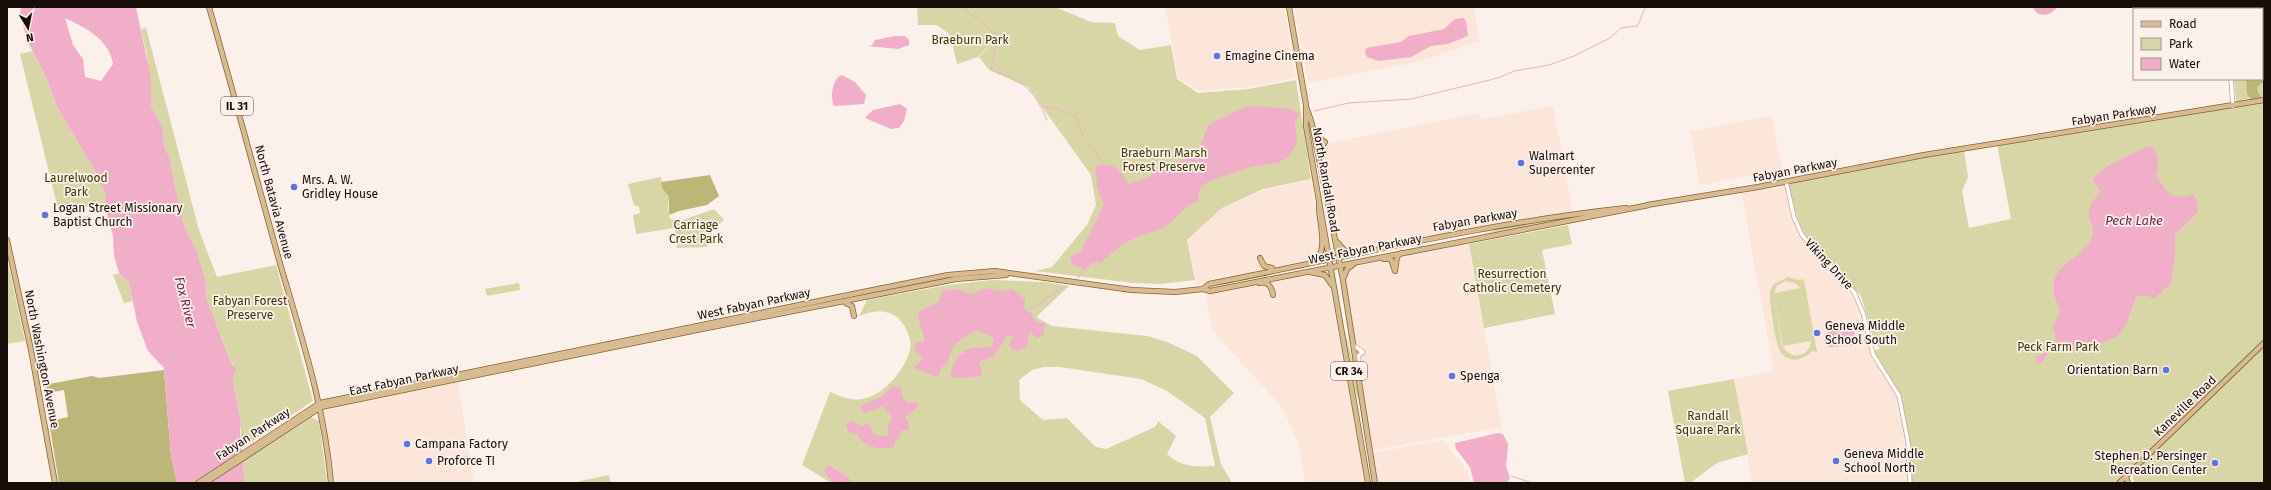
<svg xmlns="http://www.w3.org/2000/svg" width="2271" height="490" viewBox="0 0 2271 490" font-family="'Fira Sans',sans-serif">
<rect width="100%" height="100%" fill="#fbf0ea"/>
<path fill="#fce6da" d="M1165 7H1284L1296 78 1249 87 1199 91 1178 78Z
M1294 7H1474L1480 41 1417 62 1308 83Z
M1553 106 1573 212 1493 223 1341 254 1320 145 1479 113 1481 119Z
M1772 116 1782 170 1700 185 1690 131Z
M1311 180 1325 258 1196 285 1188 240 1222 208 1263 190Z
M1785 183 1798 230 1809 247 1847 284 1856 298 1862 313 1871 353 1896 394 1906 438 1908 483H1752L1734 379 1774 371 1741 191Z
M1468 242 1502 427 1373 450 1344 267Z
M1327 271 1365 483H1305L1298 442 1281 406 1218 337 1212 327 1205 295Z
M458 381 474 483H340L332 480 322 409Z
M1443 440 1468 472 1471 483H1378L1373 453Z"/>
<path fill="#d8d6a7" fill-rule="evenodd" d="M917 7H1055L1091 22 1115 23 1118 36 1140 50 1171 45 1177 79 1198 93 1249 89 1296 80 1311 179 1263 189 1222 208 1187 240 1195 280 1160 284 1133 283 1035 271 1052 267 1087 225 1096 205 1091 175 1028 87 989 70 979 57 995 41 978 57 957 64 950 35 937 25H918Z
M2231 7H2264V98L2240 102 2236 100 2234 79H2262V9H2231Z
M146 28 199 230 217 277 276 265 313 401 241 449V423L233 381 235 374 234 365 230 361 207 299 205 279 197 252 184 228 169 156 164 147 163 128 151 106 147 55 141 29Z
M32 51 47 80 57 107 95 171 105 192 106 203 59 213 20 54Z
M2264 100V339L2114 483H1910V459L1899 396 1872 351 1880 349 1873 338 1861 296 1803 236 1786 181 1964 150 1968 177 1962 191 1969 228 2011 219 1997 144Z
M661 177 662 188 669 197 668 208 670 219 680 221 714 209 724 220 714 228 707 247 677 248 674 228 636 234 633 215 640 213 639 207 634 205 628 184Z
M1616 211 1488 233 1513 223Z
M1568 225 1572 244 1542 250 1555 314 1484 328 1469 244Z
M7 258 25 341 7 344Z
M119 273 129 282 133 301 124 303 113 275Z
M1788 277 1799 280 1804 279 1817 352 1812 351C1804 361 1788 364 1780 351 1775 342 1770 306 1770 295 1770 291 1771 287 1774 284ZM1785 281 1795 283 1801 288 1774 293 1777 286ZM1774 295 1783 346 1811 341C1810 351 1802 357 1792 355L1786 351 1782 345Z
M993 280 1044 282 1069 286 1036 317 1052 326 1147 336 1167 342 1197 356 1234 393 1210 417 1221 464 1232 483H831L802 465 830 392C837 395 844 398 851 399 877 404 904 373 910 350 913 337 902 316 889 313 878 309 869 313 859 316L867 300 948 285ZM1044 367H1060L1141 379 1167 391 1205 418 1215 466C1197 467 1180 467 1167 454L1176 436 1158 421 1155 427 1106 449 1096 447 1067 418 1043 420 1020 400 1019 380 1032 370Z
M519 283 520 290 487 296 485 289Z
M1344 328 1352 358 1360 405 1354 387Z
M2264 346V483H2134L2132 472Z
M1734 379 1748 454 1717 463 1690 483H1685L1668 391Z
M311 417 319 421 327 483H245L243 461Z
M609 475 611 483H577L580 481Z"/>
<path fill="#bcb778" d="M2264 43V81L2257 87 2258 93 2262 98 2252 100 2247 94 2246 79H2262V46Z
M710 175 719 196 707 205 679 211 669 215V197L662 188 661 182Z
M164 370 171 456 177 483H59L50 428 57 427 55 420 68 417 64 390 49 393 44 385 92 376 99 378Z"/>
<path fill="#f1aec8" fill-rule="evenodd" d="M21 7H136L151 78V106L163 128 164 147 169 156 184 227 197 252 205 279 207 299 230 361 236 369 233 381 241 423 240 433 245 483H177L171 456 164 368 148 351 137 322 129 282 119 273 114 256 113 236 107 214 105 192 95 171 57 107 47 80 27 40 20 14ZM65 18C86 28 109 39 113 64L101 81 85 77 83 59 73 45Z
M2032 7H2057C2053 14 2044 17 2037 13Z
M1464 18 1466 21 1468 36 1448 44 1431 46 1411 57 1378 61 1367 57 1365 53 1366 48 1401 42 1409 36 1444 29 1455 19Z
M895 36H905L909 40V45L898 49 868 46 872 45 875 40Z
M842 75 855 82 866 95 864 104 834 106C830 95 832 86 838 77Z
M900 104 907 109 904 121 899 128 891 129 865 118 873 110Z
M1258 106 1291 109 1297 112 1298 117 1295 121 1297 144 1287 158 1277 163 1251 167 1212 180 1200 187 1198 201C1185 205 1177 218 1166 226 1156 233 1153 231 1144 234 1128 240 1111 252 1100 264L1098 262 1091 264 1084 270 1081 267 1074 266 1070 260 1071 256 1081 251 1104 205 1097 187 1095 167C1112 161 1122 169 1128 184L1148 177 1166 163 1172 164 1198 153 1208 125 1245 107Z
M2149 146C2160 151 2159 167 2156 176L2166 190 2174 196 2183 197 2193 194 2197 201 2198 212 2175 234V258L2170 286C2163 287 2161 295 2154 298L2143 295 2136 297 2126 325 2117 337 2091 347 2080 345 2076 350H2072L2066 343C2055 341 2046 356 2041 363H2037L2035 357 2044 353 2056 340 2053 327 2060 312C2059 305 2055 300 2054 294 2050 262 2078 262 2090 241 2102 222 2074 218 2101 192L2093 181 2094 177 2107 166Z
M987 288 1002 291 1012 289 1025 299 1024 309 1031 313 1034 320 1045 324 1043 336 1036 338 1030 331 1027 346 1019 351 1010 348 1009 345 1013 337 1011 335 1007 336 994 356 979 362 982 371 981 375C975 378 958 379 951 377 951 365 959 351 972 348 978 347 985 348 991 347L994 338 976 330C958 342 953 340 948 363L941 368 938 377 914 368 922 358 915 350V342H925L918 317 919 312 938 302 943 291 957 289 971 294Z
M1846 325H1854L1855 345 1829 347 1827 327Z
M893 386 900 387 903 399 908 403 916 402 919 406 905 417 909 424V430L901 431 899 438 895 441 894 447C879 450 864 448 857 434L848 432 846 425 851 420 861 426 868 423 875 435 888 436V426L892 418 883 406 866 413 862 412 861 406 882 396Z
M1498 433 1503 434 1508 444 1506 466 1510 478 1506 483H1474L1470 467 1456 449 1455 443Z
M828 465 848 477 852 483H834L826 475 824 470Z"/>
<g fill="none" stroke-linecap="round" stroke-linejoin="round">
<path stroke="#f1aec8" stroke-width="1" d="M962 7 998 36 991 69C998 73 1007 75 1014 79 1032 88 1040 103 1047 120
M1042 106 1070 113 1076 117 1083 137 1095 149 1102 164
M1314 111 1349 103 1411 99 1498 78 1514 71 1549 65 1574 56 1610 38 1621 28 1637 26C1641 22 1641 13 1646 7
M1297 115 1301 114
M1078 278 1084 270
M1028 311 1064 287
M1511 476 1532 483"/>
<defs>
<path id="minor" d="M2228 7V9
M2231 79 2233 106
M1786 181 1794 217 1802 235 1854 292 1863 313 1873 354 1899 396 1908 442 1910 483
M1353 345 1363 352 1358 356V362"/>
<path id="major" d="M209 7C234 94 257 181 281 267 303 342 324 405 331 483
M1289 7 1306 105V126L1368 483
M1307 109 1312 124 1343 280 1375 483
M1316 136 1325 142 1321 148V154
M1647 205 1758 187 1924 155 2264 100
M7 240 31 350 55 483
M1337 242 1345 251 1353 252
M1260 258 1264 266 1272 268
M1384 259H1391L1395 271
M1314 261C1330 251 1318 220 1319 204
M1395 271 1397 257 1401 253
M1310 272 1325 275 1332 285
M1344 277 1347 269 1355 263
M1259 283C1268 281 1272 287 1273 295
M1203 289 1209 284C1348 257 1485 223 1626 208
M846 303 852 306 854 316
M2126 476 2128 483
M198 483 320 403 863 292 948 275 995 271 1132 290 1175 292 1203 289 1210 291 1649 205
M205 483 321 407 697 330 956 279 1006 275
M2119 483 2264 343"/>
</defs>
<use href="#minor" stroke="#c0a596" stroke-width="5"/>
<use href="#major" stroke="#836232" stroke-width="6"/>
<use href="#minor" stroke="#fff" stroke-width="3.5"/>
<use href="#major" stroke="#d7bc91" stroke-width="4.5"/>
</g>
<g fill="#5c73ea" stroke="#fbf0ea" stroke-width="1.5">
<circle cx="1217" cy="56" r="4"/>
<circle cx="1521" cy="163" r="4"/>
<circle cx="294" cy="187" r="4"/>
<circle cx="45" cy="215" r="4"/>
<circle cx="1817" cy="333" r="4"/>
<circle cx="2166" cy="370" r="4"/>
<circle cx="1452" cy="376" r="4"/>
<circle cx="407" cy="444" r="4"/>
<circle cx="429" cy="461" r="4"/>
<circle cx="1836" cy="461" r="4"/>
<circle cx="2215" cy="463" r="4"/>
</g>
<g text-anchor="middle" stroke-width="3.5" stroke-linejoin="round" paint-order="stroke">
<g fill="#fbf0ea" stroke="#5b524c" stroke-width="1">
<rect x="221" y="97" width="32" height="18" rx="3"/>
<rect x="1331" y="362" width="36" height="18" rx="3"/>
</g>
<g font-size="11" font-weight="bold" fill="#170e09">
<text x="237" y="110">IL 31</text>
<text x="1349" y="375">CR 34</text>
</g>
<g font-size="12" fill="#3d3905" stroke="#fbf0ea">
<text x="970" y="44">Braeburn Park</text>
<text x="1164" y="157">Braeburn Marsh<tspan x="1164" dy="14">Forest Preserve</tspan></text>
<text x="76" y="182">Laurelwood<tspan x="76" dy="14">Park</tspan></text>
<text x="696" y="229">Carriage<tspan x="696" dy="14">Crest Park</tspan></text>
<text x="1512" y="278">Resurrection<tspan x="1512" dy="14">Catholic Cemetery</tspan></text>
<text x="250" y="305">Fabyan Forest<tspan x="250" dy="14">Preserve</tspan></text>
<text x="2058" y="351">Peck Farm Park</text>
<text x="1708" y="420">Randall<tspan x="1708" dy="14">Square Park</tspan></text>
</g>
<g font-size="12" fill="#170e09" stroke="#fbf0ea" text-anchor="start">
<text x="1225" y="60">Emagine Cinema</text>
<text x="1529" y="160">Walmart<tspan x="1529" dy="14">Supercenter</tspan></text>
<text x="302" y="184">Mrs. A. W.<tspan x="302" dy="14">Gridley House</tspan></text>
<text x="53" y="212">Logan Street Missionary<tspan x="53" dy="14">Baptist Church</tspan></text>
<text x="1825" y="330">Geneva Middle<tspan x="1825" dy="14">School South</tspan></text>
<text x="2158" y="374" text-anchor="end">Orientation Barn</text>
<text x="1460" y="380">Spenga</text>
<text x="415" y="448">Campana Factory</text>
<text x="1844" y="458">Geneva Middle<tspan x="1844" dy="14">School North</tspan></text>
<text x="2207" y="460" text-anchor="end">Stephen D. Persinger<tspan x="2207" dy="14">Recreation Center</tspan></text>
<text x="437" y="465">Proforce TI</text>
</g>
<g font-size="12" fill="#170e09" stroke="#fbf0ea">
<text transform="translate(2114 115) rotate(-9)" y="4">Fabyan Parkway</text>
<text transform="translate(1795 170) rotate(-11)" y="4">Fabyan Parkway</text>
<text transform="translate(1326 180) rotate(80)" y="4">North Randall Road</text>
<text transform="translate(274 202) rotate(75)" y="4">North Batavia Avenue</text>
<text transform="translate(1475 220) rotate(-10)" y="4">Fabyan Parkway</text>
<text transform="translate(1365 249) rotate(-11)" y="4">West Fabyan Parkway</text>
<text transform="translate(1829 264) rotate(47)" y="4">Viking Drive</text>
<text transform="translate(754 304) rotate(-12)" y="4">West Fabyan Parkway</text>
<text transform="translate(42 359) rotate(79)" y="4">North Washington Avenue</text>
<text transform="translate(404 380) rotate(-12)" y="4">East Fabyan Parkway</text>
<text transform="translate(2185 406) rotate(-44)" y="4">Kaneville Road</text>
<text transform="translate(253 434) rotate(-33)" y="4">Fabyan Parkway</text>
</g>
<g font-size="13" font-style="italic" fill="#712549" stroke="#fbf0ea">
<text x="2134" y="225">Peck Lake</text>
<text transform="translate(186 302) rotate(76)" y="5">Fox River</text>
</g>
</g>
<rect width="2271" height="490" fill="none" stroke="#170e09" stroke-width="16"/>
<rect x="2133" y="8" width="130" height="72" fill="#fbf0ea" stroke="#a09690"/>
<rect x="2141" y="21" width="20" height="6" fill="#d7bc91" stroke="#a09690"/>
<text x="2169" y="28" font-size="12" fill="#170e09">Road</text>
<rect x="2141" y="38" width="20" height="12" fill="#d8d6a7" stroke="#a09690"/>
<text x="2169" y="48" font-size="12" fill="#170e09">Park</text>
<rect x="2141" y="58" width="20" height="12" fill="#f1aec8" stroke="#a09690"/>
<text x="2169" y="68" font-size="12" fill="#170e09">Water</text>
<g transform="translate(28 28) rotate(170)" stroke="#fbf0ea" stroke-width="3" paint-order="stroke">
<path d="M0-3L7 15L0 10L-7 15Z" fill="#170e09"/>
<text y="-6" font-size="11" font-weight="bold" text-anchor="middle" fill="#170e09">N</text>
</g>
</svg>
